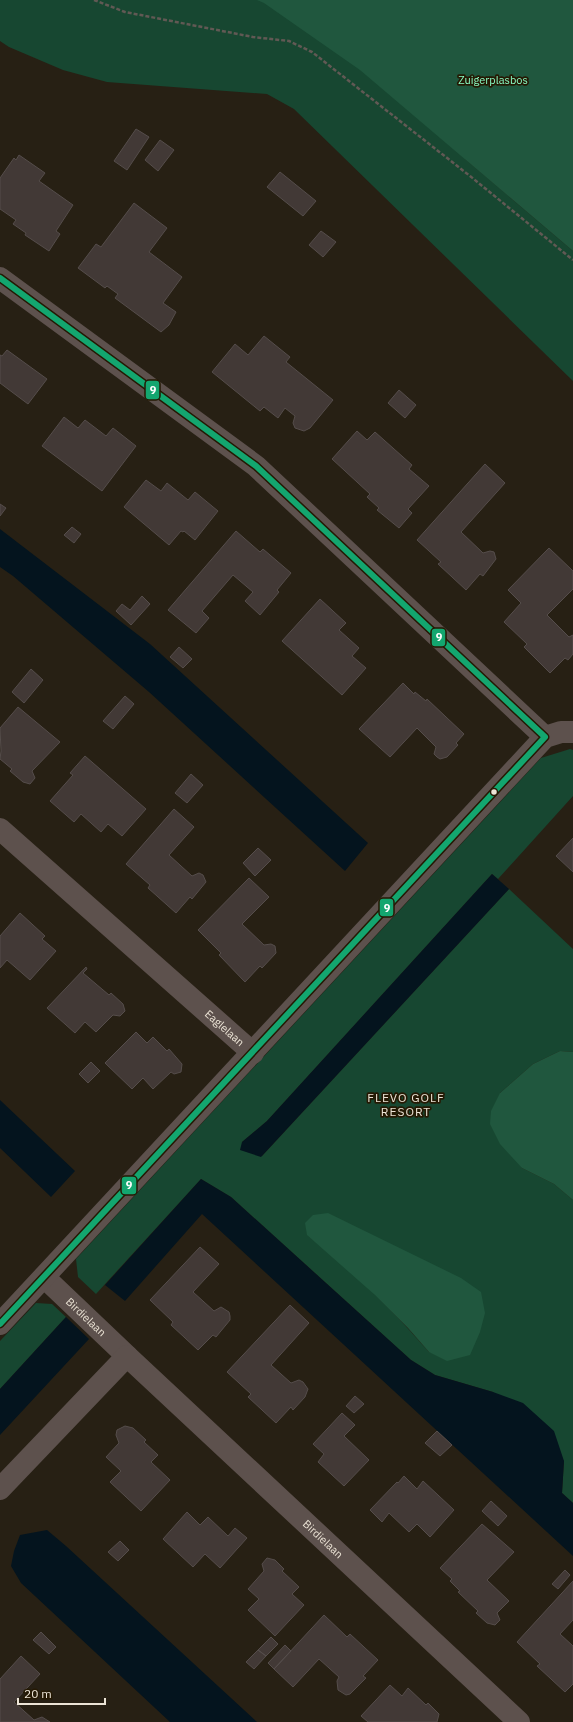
<svg xmlns="http://www.w3.org/2000/svg" width="573" height="1722" viewBox="0 0 573 1722" font-family="'IBM Plex Sans',sans-serif">
<rect width="100%" height="100%" fill="#272014"/>
<path fill="#174731" fill-rule="evenodd" d="M0 0H573L465 159 573 251V381L294 109 267 94 107 82 63 70 9 47 0 41Z
M570 749 573 750V796L498 879 492 874 267 1121 242 1142 262 1156 509 889 573 949V1052L560 1051 533 1064 500 1093 522 1168 554 1184 573 1200V1503L562 1493 564 1461 493 1392 435 1375 411 1360 231 1197 201 1179 96 1294 78 1277 76 1259 541 758ZM307 1235 470 1355 429 1352C392 1310 351 1268 307 1235Z
M36 1303 52 1304 66 1317 0 1389V1341Z"/>
<path fill="#20573e" d="M257 0H573V251L360 70 264 3Z
M560 1051 573 1052V1200L554 1184 522 1168 500 1144 490 1124 491 1111 500 1093 533 1064Z
M328 1213 461 1278 481 1292 485 1313 480 1332 470 1355 447 1361 429 1352 408 1328 375 1295 307 1235 305 1223 313 1215Z"/>
<path fill="#04141e" d="M0 529 150 644 368 843 345 871 149 692 13 576 0 567Z
M492 874 509 889 261 1157 240 1150 242 1142 267 1121Z
M0 1100 75 1171 51 1197 0 1148Z
M201 1179 231 1197 411 1360 435 1375 493 1392 523 1403 554 1431 564 1461 562 1493 573 1503V1556L202 1214 125 1301 105 1285Z
M66 1317 89 1339 0 1435V1389Z
M47 1530 66 1546 257 1722H170L21 1583 11 1566 14 1551 20 1535Z"/>
<path fill="#423936" stroke="#554d4b" d="M136 129 149 137 127 170 114 161Z
M160 140 174 150 158 171 145 160Z
M19 155 45 173 39 181 73 205 56 231 60 234 49 251 25 235 26 233 13 224 16 220 0 209V178L14 158 16 160Z
M280 172 316 201 303 216 267 187Z
M134 203 167 228 149 252 182 277 163 303 176 312 169 325 161 332 115 298 118 294 107 286 105 288 78 268 96 244 101 247Z
M321 231 336 242 323 257 309 245Z
M264 336 290 357 286 362 333 400 310 428 304 431 295 428 293 423 295 416 285 408 278 418 264 407 260 411 212 372 235 344 248 355Z
M7 350 47 379 28 404 0 383V355L2 356Z
M399 390 416 405 405 418 388 403Z
M64 417 78 428 85 420 106 436 113 428 136 446 102 491 42 446Z
M357 431 367 440 375 432 412 465 409 469 429 486 408 509 412 513 399 528 377 510 379 508 367 497 370 494 332 459Z
M485 464 505 483 461 532 483 553 490 551 494 552 496 559 483 576 480 574 466 590 438 564 441 562 417 540Z
M146 480 161 491 167 483 188 500 195 492 218 511 195 540 184 531 183 532 181 531 169 545 124 507Z
M0 504 6 508 0 516Z
M72 527 81 534 74 543 64 535Z
M236 531 260 552 263 549 291 573 277 590 279 592 260 615 245 601 253 592 233 575 202 611 209 618 196 633 168 610Z
M549 548 573 571V589L547 615 569 637 573 635V654L568 660 565 658 550 673 524 647 527 644 504 622 521 603 508 590Z
M142 596 150 604 131 625 116 611 122 604 130 610Z
M320 599 346 623 339 630 359 648 352 656 366 668 342 695 282 641Z
M179 647 192 659 183 668 170 657Z
M31 669 43 680 24 703 12 692Z
M403 683 414 694 415 692 426 701 427 699 464 734 456 743 458 745 447 757 440 759 437 757 434 754 436 747 417 728 390 757 359 729Z
M125 696 134 704 113 729 103 721Z
M18 707 60 742 32 771 35 778 30 784 23 782 10 771 12 769 0 759 1 751 0 728Z
M85 756 146 809 122 836 108 824 101 832 81 814 74 822 50 801 73 775 70 773Z
M191 774 203 785 187 803 175 793Z
M174 809 194 827 169 855 192 876 199 873 203 875 206 882 192 899 190 897 176 913 148 888 150 885 126 864Z
M573 838V872L556 856Z
M258 848 271 860 255 876 243 863Z
M249 878 269 897 242 924 264 945 271 944 275 946 276 953 262 968 260 966 245 982 219 955 221 953 198 930Z
M20 913 45 936 42 939 56 951 30 980 7 960 0 968V936Z
M86 967 87 969 83 973 109 995 111 993 123 1004 125 1011 120 1016 113 1015 96 1032 85 1022 75 1033 47 1008Z
M136 1032 147 1043 153 1037 167 1051 169 1049 182 1064 181 1072 174 1074 171 1072 153 1089 143 1078 132 1089 105 1063Z
M91 1062 100 1071 88 1083 79 1074Z
M200 1247 219 1264 193 1292 214 1311 221 1307 229 1312 230 1316V1320L216 1337 213 1335 198 1350 171 1325 173 1322 150 1300Z
M290 1305 309 1323 271 1365 291 1383 299 1380 303 1382 308 1389 305 1397 293 1410 291 1407 276 1423 248 1397 251 1394 227 1372Z
M355 1396 364 1404 354 1413 346 1406Z
M342 1413 355 1425 344 1436 369 1460 344 1486 318 1462 324 1454 313 1444Z
M125 1426 133 1428 146 1440 144 1442 158 1455 151 1462 170 1480 141 1511 110 1482 121 1471 106 1457 119 1443 116 1435 117 1430Z
M437 1431 452 1445 440 1456 425 1443Z
M404 1476 417 1489 423 1481 454 1510 430 1537 417 1524 409 1532 389 1513 382 1522 370 1510 397 1482 398 1483Z
M491 1501 507 1516 498 1526 482 1511Z
M187 1512 200 1525 208 1517 228 1536 235 1528 247 1538 220 1568 205 1554 193 1567 163 1539Z
M482 1524 514 1552 487 1580 509 1601 497 1613 500 1620 495 1625 487 1623 476 1613 478 1611 458 1592 460 1591 450 1581 452 1579 440 1568Z
M120 1541 129 1550 118 1561 108 1552Z
M267 1558 275 1560 284 1569 282 1571 299 1587 292 1594 304 1605 275 1636 248 1610 259 1599 248 1589 264 1571 262 1564Z
M565 1570 570 1575 558 1589 552 1584Z
M573 1581V1620L560 1634 573 1646V1684L565 1692 537 1666 540 1664 517 1642Z
M324 1615 347 1637 350 1634 378 1660 363 1676 366 1678 350 1694 346 1695 338 1690 337 1681 339 1677 319 1659 293 1687 274 1669Z
M41 1632 56 1647 49 1654 33 1640Z
M271 1637 278 1644 266 1656 258 1650Z
M285 1645 291 1651 274 1669 268 1663Z
M258 1650 266 1656 254 1669 246 1662Z
M21 1656 40 1674 14 1702 34 1720 42 1717 50 1722H0V1679Z
M390 1685 402 1696 408 1688 426 1705 428 1703 439 1714 437 1722H368L361 1716Z"/>
<g fill="none" stroke-linecap="round" stroke-linejoin="round">
<path stroke="#615954" stroke-width="2.5" stroke-dasharray="4 2" stroke-linecap="butt" d="M94 0 125 12 253 37 289 41 312 52 470 176 573 260"/>
<g stroke="#5d514d" stroke-width="22">
<path d="M0 278 256 466 545 737"/>
<path id="s1" d="M0 829 253 1053"/>
<path id="s2" d="M44 1277 127 1356"/>
<path d="M0 1324 545 737 561 732H573"/>
<path id="s3" d="M0 1489 127 1356 519 1722"/>
</g>
<defs>
<path id="bus-1" d="M0 278 256 466 545 737 0 1324"/>
</defs>
<use href="#bus-1" stroke="#251903" stroke-width="9"/>
<use href="#bus-1" stroke="#13a66f" stroke-width="6"/>
</g>
<circle fill="#ece4d6" stroke="#251903" stroke-width="1.5" cx="494" cy="792" r="3.5"/>
<g text-anchor="middle" stroke-width="3.5" stroke-linejoin="round" paint-order="stroke">
<g font-size="11" fill="#89fdc6" stroke="#251903">
<text x="493" y="84">Zuigerplasbos</text>
</g>
<g font-size="11" fill="#ece4d6" stroke="#251903">
<text dy="4" stroke="none"><textPath href="#s1" startOffset="300">Eaglelaan</textPath></text>
<text dy="4" stroke="none"><textPath href="#s2" startOffset="58">Birdielaan</textPath></text>
<text dy="4" stroke="none"><textPath href="#s3" startOffset="452">Birdielaan</textPath></text>
</g>
<g font-size="12" letter-spacing="1" fill="#ece4d6" stroke="#251903">
<text x="406" y="1102">FLEVO GOLF<tspan x="406" dy="14">RESORT</tspan></text>
</g>
</g>
<g stroke="#251903" stroke-width="1.5">
<rect x="145" y="380" width="15" height="20" rx="4" fill="#13a66f"/>
<rect x="431" y="628" width="15" height="19" rx="4" fill="#13a66f"/>
<rect x="379" y="898" width="15" height="19" rx="4" fill="#13a66f"/>
<rect x="121" y="1176" width="16" height="19" rx="4" fill="#13a66f"/>
</g>
<g font-size="11" text-anchor="middle" font-weight="bold" fill="#fff">
<text x="153" y="394">9</text>
<text x="439" y="641">9</text>
<text x="387" y="912">9</text>
<text x="129" y="1189">9</text>
</g>
<path d="M18 1698v6h87v-6" fill="none" stroke="#ece4d6" stroke-width="2"/>
<text x="24" y="1698" font-size="12" fill="#ece4d6" stroke="#251903" stroke-width="3" paint-order="stroke">20 m</text>
</svg>
